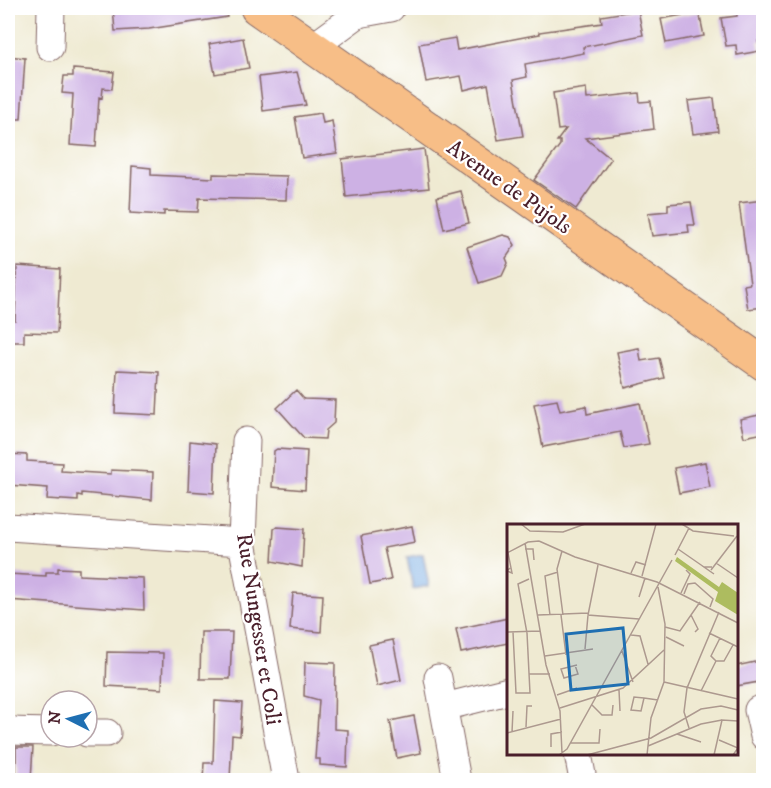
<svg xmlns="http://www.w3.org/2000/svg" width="771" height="788" viewBox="0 0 771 788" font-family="'IM FELL DW Pica',serif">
<rect width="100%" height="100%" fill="#fff"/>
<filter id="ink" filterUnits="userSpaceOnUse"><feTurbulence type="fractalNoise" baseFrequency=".0167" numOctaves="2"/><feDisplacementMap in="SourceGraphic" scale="12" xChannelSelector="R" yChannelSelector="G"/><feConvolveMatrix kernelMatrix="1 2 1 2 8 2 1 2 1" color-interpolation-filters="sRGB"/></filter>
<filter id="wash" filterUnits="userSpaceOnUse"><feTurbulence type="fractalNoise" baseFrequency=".008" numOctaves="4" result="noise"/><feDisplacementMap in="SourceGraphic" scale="24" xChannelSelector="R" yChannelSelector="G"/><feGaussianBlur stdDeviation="1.35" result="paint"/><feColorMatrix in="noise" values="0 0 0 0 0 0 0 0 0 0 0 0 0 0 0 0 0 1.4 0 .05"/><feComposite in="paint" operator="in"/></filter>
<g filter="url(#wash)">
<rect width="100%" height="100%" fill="#efead2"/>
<path fill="#73a9e1" stroke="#5e6486" stroke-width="1.5" d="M423 554 429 586 413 589 407 557Z"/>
<g id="blocks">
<path fill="#cdb1e4" d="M113 8H226L227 17 149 29 115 31Z
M760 8 764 40 758 41 760 51 737 55 736 45 726 46 721 18 737 16V11Z
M638 10 643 35 583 47 584 53 525 64 527 77 513 80 523 136 498 140 488 84 464 90 461 76 426 82 419 44 455 38 457 50 540 34 539 32 602 23 601 16Z
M699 12 704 36 666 43 661 19Z
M243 38 249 68 215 74 209 44Z
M8 56 25 58 21 119H8Z
M73 69 114 72 112 89 103 88 102 98 99 97 96 147 70 145 73 94 62 93 64 76H73Z
M297 72 306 105 263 111 259 77Z
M586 88 587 99 639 93 640 102 651 101 654 129 585 138 611 159 576 209 534 180 560 145V141H557L566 129 558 130 553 93Z
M714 98 718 131 693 134 688 101Z
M321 113 323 123 332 121 337 153 302 158 295 117Z
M424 149 429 188 346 197 342 159Z
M132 166 151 168V175L213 178V174L287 176 286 200 199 198 198 212 164 211V215L130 213Z
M461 191 469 223 444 229 437 197Z
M764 200V307L748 309 744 285 750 284 739 203Z
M691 202 695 225H688L689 232 652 236 648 213 668 211V204Z
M503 235 510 237 515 245 506 258 508 263 502 276 479 283 467 247Z
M17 266 60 269 57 333 24 332V342H8V320H15Z
M639 348 641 361 659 358 664 378 625 388 617 352Z
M117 370 159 372 157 415 115 413Z
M296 390 304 399 335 400 334 423 326 430 325 439 304 438 277 408Z
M557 400 560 411 586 406 587 414 640 403 649 444 624 448 620 432 543 447 534 404Z
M764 414V433L744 437 740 419Z
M190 441 216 444 214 493 188 491Z
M277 449 307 451 305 490 272 487 274 451Z
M8 454 27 455V461L62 463 61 471 111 474V470L153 472 152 500 82 493V496L78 495V501L47 499 48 488 8 485Z
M705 462 710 487 679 493 674 468Z
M412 526 415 542 384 548 391 580 370 584 361 536Z
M277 527 304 529 302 567 272 561 274 529Z
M58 568 79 569V575L143 578 144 610 8 600V574L46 576V572H58Z
M293 593 323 595 321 632 290 629Z
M508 618V643L461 653 456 629Z
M201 632H232L230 679H200Z
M393 640 401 680 377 686 369 645Z
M107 652 163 653 162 689 106 686Z
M764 660V681L736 686V666Z
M305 662 335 663 334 729 348 730 347 767 320 765V759H315L319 700 304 696Z
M215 701 242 703 240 736 232 735 230 780H203L204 763H213Z
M414 716 421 753 397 758 390 721Z
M16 747H33L31 780H16Z"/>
</g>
</g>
<g filter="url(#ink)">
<use href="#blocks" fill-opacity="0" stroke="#846665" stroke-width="1.5"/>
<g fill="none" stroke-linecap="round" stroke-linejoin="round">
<defs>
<path id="minor" d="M50 47 51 8
M313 47 358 14 391 8
M246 441 242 542 286 780
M8 527 242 542
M438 678 457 780
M444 707 508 691
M758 710 764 736
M8 731 51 732
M87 733H107
M578 754 583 780"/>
<path id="major" d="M257 8 764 364"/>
</defs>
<use href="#minor" stroke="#846665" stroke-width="29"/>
<use href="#major" stroke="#846665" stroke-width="35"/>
<use href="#minor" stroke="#fff" stroke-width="27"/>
<use href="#major" stroke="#f7be87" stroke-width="33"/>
</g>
</g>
<g text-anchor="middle" stroke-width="4.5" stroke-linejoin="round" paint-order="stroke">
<g font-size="22" fill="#4a1f2b" stroke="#fff">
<text transform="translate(510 186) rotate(35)" y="8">Avenue de Pujols</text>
<text transform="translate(260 629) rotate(81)" y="8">Rue Nungesser et Coli</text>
</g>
</g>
<g transform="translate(507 524)">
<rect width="231" height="231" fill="#efead2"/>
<path d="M170 33 212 63 215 58 231 69V91L208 77 211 68 168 37Z" fill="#adbc5f"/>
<path fill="none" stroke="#ad998f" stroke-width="1.5" d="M14 0 23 7 56 8 78 0M175 0 186 7 227 12M32 17 68 33 150 58 231 99M18 19 39 141 53 187 55 229M18 25H26L27 36M171 25 197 43M55 27 50 45 56 91M0 29 21 18 32 17M1 29 5 49 0 47 3 44M168 31 182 4M209 39 231 54M91 41 81 91 132 95M205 43H197L207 50M204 46 230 12M124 49 129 38 139 41M135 52 149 0M174 69 183 50 179 46M177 70 181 60 188 59 206 75 203 83M132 73 138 54M31 91 81 89M43 91 38 52 51 48M54 91 59 131M184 91 191 105 188 108M158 103 173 107 193 78M0 108 33 107M6 108 9 169H23L20 109 11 60 22 55M202 109 231 123M124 111 133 112 141 140M159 113 177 122M213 114 204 132 209 137H217L226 121M78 125 81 91M115 127 126 158M38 132 86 125M68 141 71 150 57 154 54 145 70 141M22 150H43M157 158 231 175M112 166 113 187M194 167 209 137M50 171 70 164M137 174 134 187 124 186 127 173 137 174 151 176M85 181 95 191H105L106 181M53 184 116 164 157 126M19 203 20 182H25M182 204 177 188 180 164 212 88M5 208 6 187M0 209 54 195M170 210 194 218M212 216 231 224 226 231M63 219H92L93 205M141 222 194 200 215 196M44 223V210L55 208M52 231 60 225 165 36M80 231 144 214 194 185 214 182 231 186M140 231 144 194 157 158 158 100 151 63M207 231 215 196 231 197"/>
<path fill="#1f6fb2" fill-opacity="0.15" stroke="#1f6fb2" stroke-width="3" d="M116 104 121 160 64 166 59 110Z"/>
<rect width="231" height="231" fill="none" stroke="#4a1f2b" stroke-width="3"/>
</g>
<rect width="771" height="788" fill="none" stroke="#fff" stroke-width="30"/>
<g transform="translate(69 719) rotate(276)"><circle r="28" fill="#ffffff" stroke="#b7a5aa" stroke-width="1.5"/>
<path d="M0-4.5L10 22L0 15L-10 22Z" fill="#1f6fb2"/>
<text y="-9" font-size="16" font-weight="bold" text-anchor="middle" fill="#4a1f2b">N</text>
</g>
</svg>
